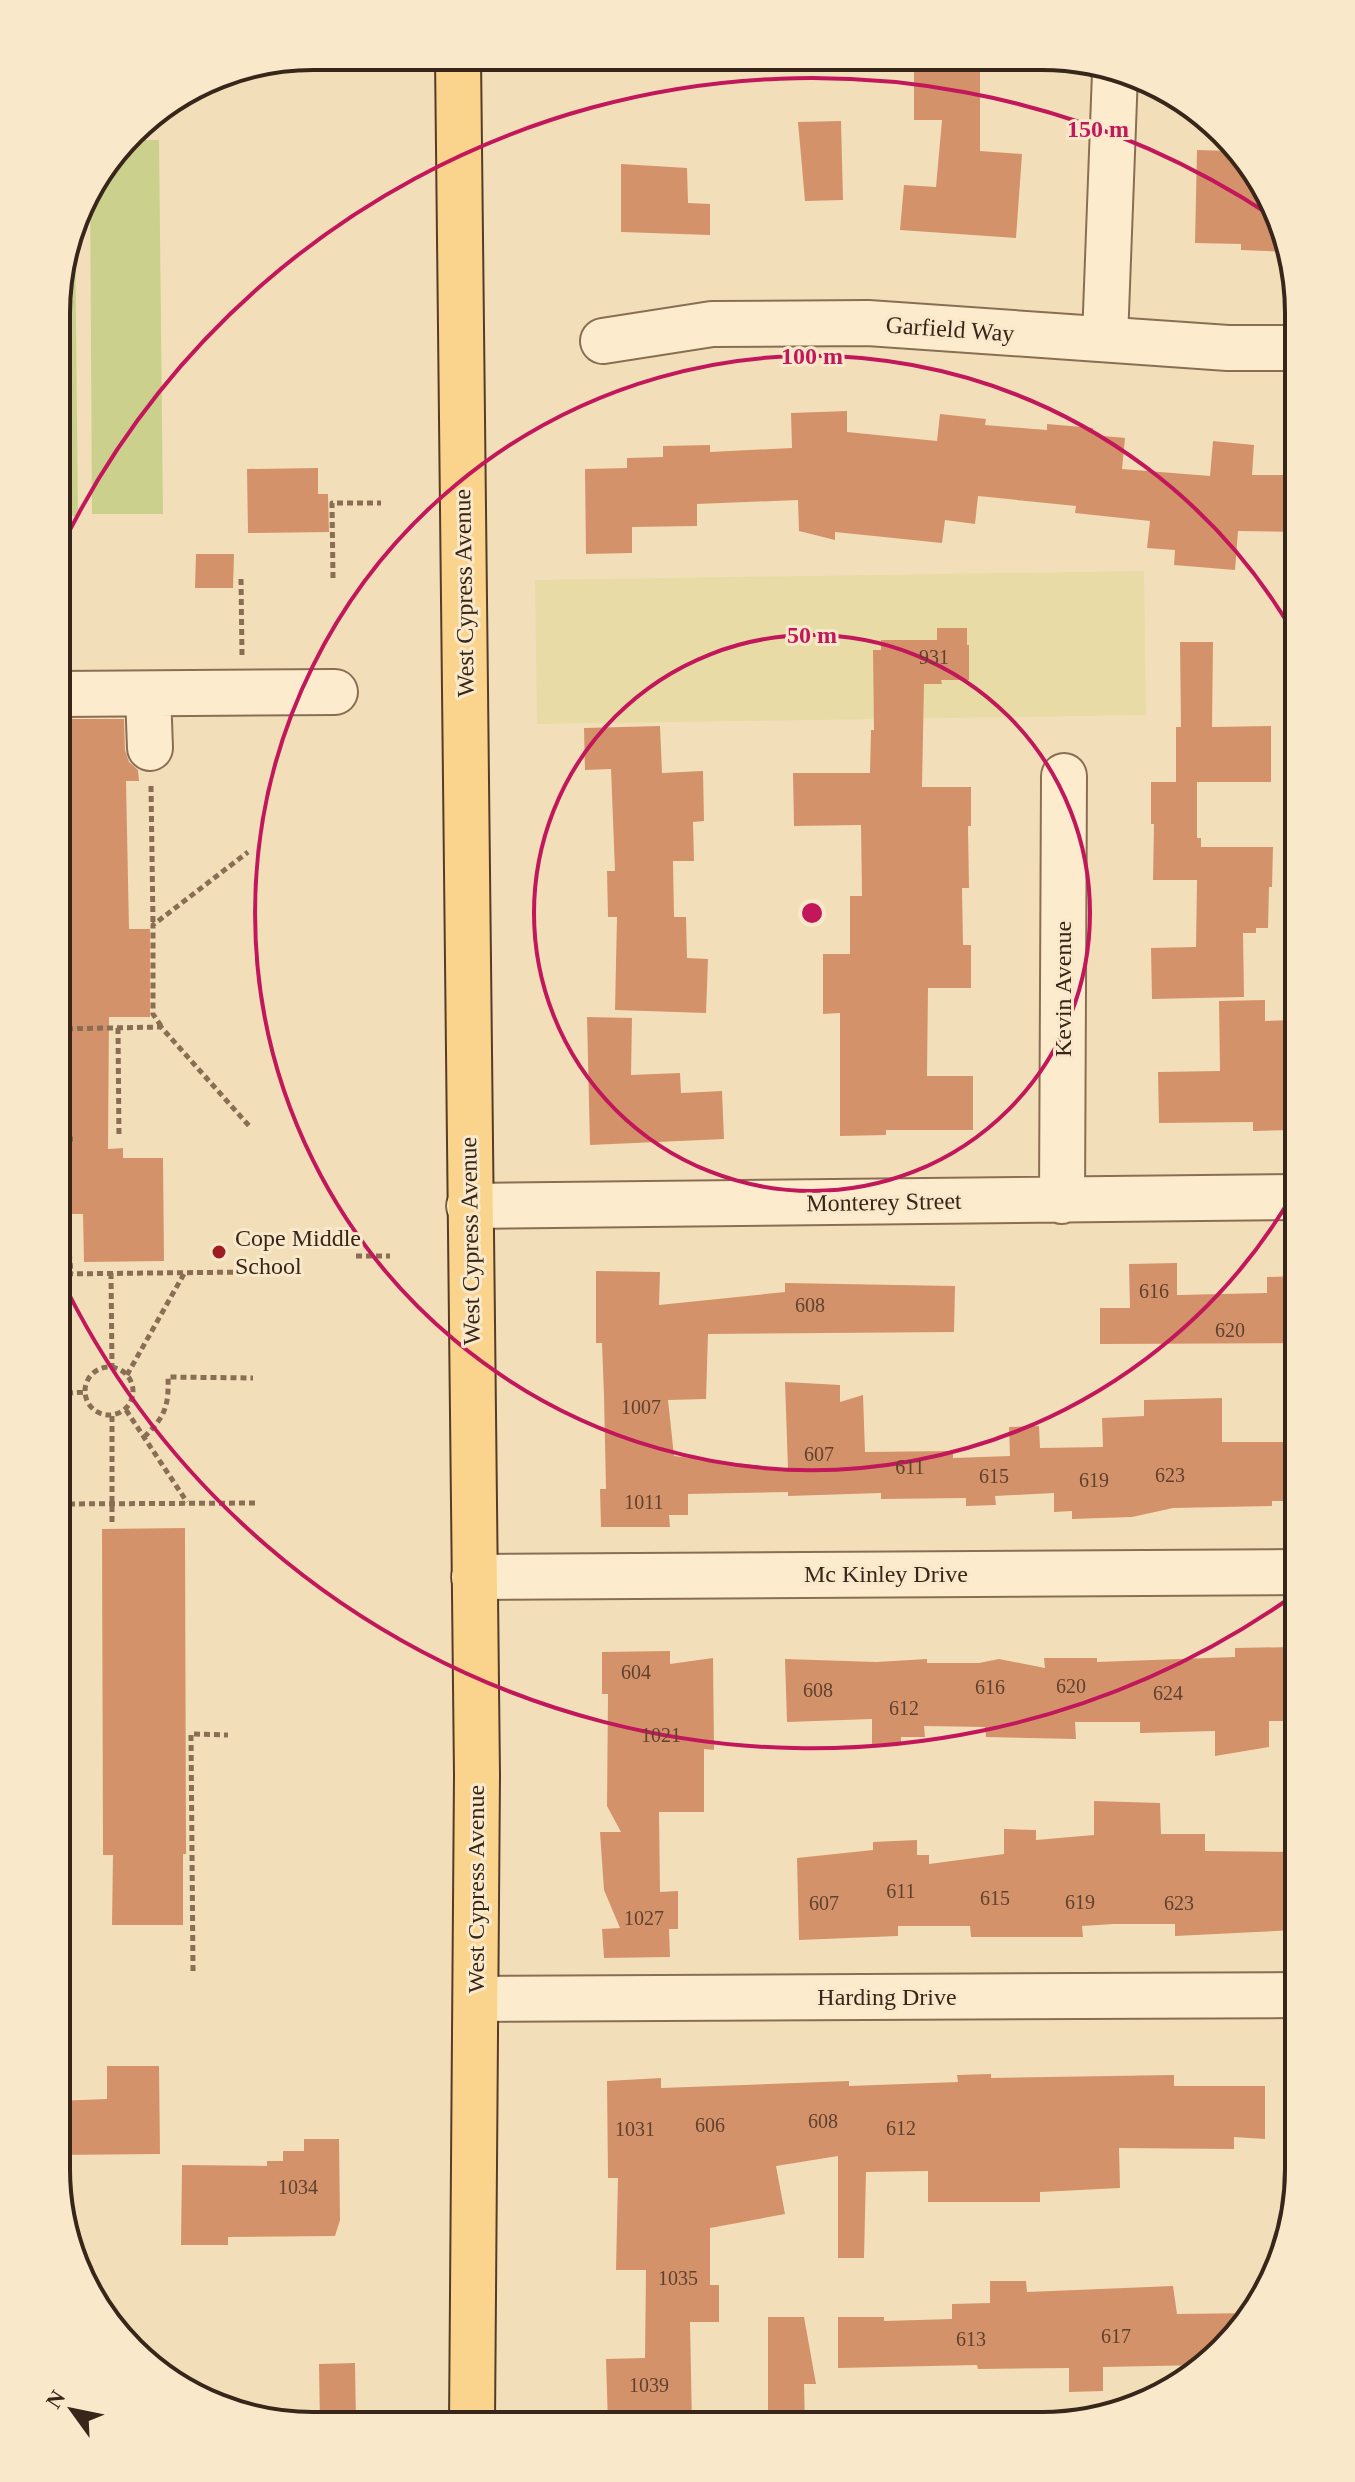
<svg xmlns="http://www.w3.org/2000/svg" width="1355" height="2482" viewBox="0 0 1355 2482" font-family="Georgia,serif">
<rect width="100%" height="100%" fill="#f2dfba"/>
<path fill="#e8dba6" d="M1144 571 1146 715 537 724 535 580Z"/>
<path fill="#cbd08d" d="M128 140H159L163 514H92L90 190Z
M75 223 78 516H58V280Z"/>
<path fill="#d4926b" d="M914 60H980V151L1022 154 1016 238 900 230 904 185 936 187 942 120H914Z
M841 121 843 200 805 201 798 122Z
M1197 150 1232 151 1285 230 1289 252 1241 250V244L1195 243Z
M621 164 687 168 688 203 710 204V235L621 232Z
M847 411V432L937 441 940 414 986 419 985 425 1047 430V424L1093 428V435L1125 438 1122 469 1210 476 1213 441 1254 445 1252 475H1299V532L1238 531 1235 570 1174 565 1175 550 1147 548 1150 521 1075 513 1076 506 978 496 975 524 945 520 942 543 835 532V540L799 531 798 500 697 504V526L632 527V553L586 554 585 469 627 468V458L663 457V446L710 445V452L792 448 791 413Z
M318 468V494H328L329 532 248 533 247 469Z
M196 554H234L233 588H195Z
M937 628H967V645H969V680H941L942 684H924L922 787H971V826H968L969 888H962L963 945H971V988H928L927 1076H973V1130H886V1135L840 1136V1013L823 1014V954H850V896H862L861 825 794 826 793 773H870L871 730H874L873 650H881V640H937Z
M1180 642H1213L1212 727 1271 726V782H1197V838H1201V847H1273L1272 887H1269L1268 928H1256V933H1243L1244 997 1152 999 1151 948 1196 947 1197 880H1153L1154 824H1151V782H1176V727H1181Z
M58 719H124L125 750 129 762 138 770 139 781H126L129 929H150V1017H109L108 1149 123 1148V1158H163L164 1261 84 1262 83 1214H57Z
M660 726 662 773 703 771 704 821 693 822 694 861H673L674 917H686L687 958 708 959 706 1013 615 1010 617 917H608L607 871H615L611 769 585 770 584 728Z
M1265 1000V1021L1295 1020 1297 1130 1253 1131V1122L1159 1123 1158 1072 1220 1071 1219 1001Z
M587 1017 632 1018 631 1075 680 1073 681 1093 722 1091 724 1139 590 1145Z
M1177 1263V1295L1267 1293V1277L1299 1276V1343L1100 1344V1308H1130L1129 1264Z
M596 1271 660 1272 659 1305 785 1292V1283L955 1286 954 1332 708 1334 706 1399 668 1400 674 1456 788 1469 785 1382 840 1385V1402L863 1395 865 1452 953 1451V1458L1010 1456 1009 1427 1039 1426 1040 1448 1103 1447 1102 1418 1144 1416V1400L1222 1398V1442H1287L1288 1501H1272V1506L1173 1508 1132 1517 1072 1519V1511L1054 1512V1493L995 1496 996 1505 966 1506V1498L881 1499V1493L788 1496V1492L688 1494V1515H669L670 1527H601L600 1489H606L604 1396 602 1343H596Z
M185 1528 186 1854H183V1925H112L113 1855H103L102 1529Z
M1292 1647V1721H1269V1747L1215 1756V1731L1140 1733V1722H1075L1076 1739 986 1737 985 1727 924 1726 925 1737H901V1744H872V1719L787 1722 785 1659 876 1662 927 1659V1663H979L999 1659 1045 1668 1044 1658H1097V1662L1235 1657V1648Z
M670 1651V1664L713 1658 714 1750 704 1749V1812H659L660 1892 678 1891V1929H669L670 1957 604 1958 602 1929 620 1928 604 1890 600 1832H621L607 1806 608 1694H602V1652Z
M1094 1801 1160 1803 1161 1834H1205V1851L1294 1852 1295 1930 1175 1936V1924H1114L1082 1926 1083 1937H971L970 1926H898V1936L799 1940 797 1858 873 1850V1842L917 1840V1855H929V1864L1004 1854V1829L1036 1830V1840L1094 1835Z
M107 2066H159L160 2154 56 2155V2101L107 2099Z
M991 2074V2078L1174 2075V2086H1265V2139L1234 2137V2149L1119 2148 1120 2188 1040 2192V2202H928V2171L866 2172 864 2258H838V2156L776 2166 785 2214 710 2228V2285H719V2322H690L692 2425H608L606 2359 645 2358 646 2270H616L618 2178H608L607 2081 661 2078V2088L849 2081V2086L958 2082 957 2075Z
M304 2139H339L340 2220 335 2236 228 2237V2245H181L182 2165 267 2166V2161H283V2151H304Z
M990 2281H1026L1027 2292 1173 2286 1177 2314 1253 2313 1246 2326 1204 2365 1103 2367V2391L1069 2392V2368L978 2369 977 2365 838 2368V2317H884V2321L952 2319V2304L990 2303Z
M768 2317H804L816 2384H804L805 2425H768Z
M355 2363 356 2424H320L319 2364Z"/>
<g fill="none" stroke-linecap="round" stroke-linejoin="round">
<defs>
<path id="minor" d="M1105 339 1115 73
M603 341 712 324 868 323 1228 348H1299
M58 694 335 692
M148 694 150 748
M1062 1201 1064 776
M469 1206 1299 1197
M474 1577 1299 1572
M476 1999 1298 1995"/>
<path id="major" d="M458 57 477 1775 472 2424"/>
</defs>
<use href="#minor" stroke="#8a6e53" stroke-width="48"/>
<use href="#major" stroke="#563c28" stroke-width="48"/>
<path stroke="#8a6e53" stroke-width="5" stroke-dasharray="6 4" stroke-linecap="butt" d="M333 578 332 503H381
M241 579 242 655
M151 786 153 924
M161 1026 153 1014V925L248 852
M118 1028 119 1138
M57 1029 161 1027 251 1128
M57 1139H73
M57 1224 67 1223 71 1274
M356 1256H390
M111 1273 112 1367
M57 1274 252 1272
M85 1391a24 24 0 1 1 48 0a24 24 0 1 1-48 0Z
M127 1375 185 1272
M57 1394 85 1392
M126 1410 187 1502
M112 1416V1522
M144 1437C165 1417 169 1406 168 1377L253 1378
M59 1504 255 1503
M193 1971 191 1734 228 1735"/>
<use href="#minor" stroke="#fceccd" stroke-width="44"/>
<use href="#major" stroke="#fad38c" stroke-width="44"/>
</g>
<g fill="none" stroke="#c2185b" stroke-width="4">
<circle cx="812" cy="913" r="278"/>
<path d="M1297 1187A557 557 0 1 1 1297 639"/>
<path d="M1297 1593A835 835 0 0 1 58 1272M58 554A835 835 0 0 1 1279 221"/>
</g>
<circle fill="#9e1d23" stroke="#f9e9ca" stroke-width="3" cx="219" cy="1252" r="8"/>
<g text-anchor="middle" stroke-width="6" stroke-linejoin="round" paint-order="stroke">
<g font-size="20" fill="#5e412e">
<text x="934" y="664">931</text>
<text x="1154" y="1298">616</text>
<text x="810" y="1312">608</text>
<text x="1230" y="1337">620</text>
<text x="641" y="1414">1007</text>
<text x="819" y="1461">607</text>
<text x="910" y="1474">611</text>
<text x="1170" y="1482">623</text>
<text x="994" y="1483">615</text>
<text x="1094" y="1487">619</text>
<text x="644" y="1509">1011</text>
<text x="636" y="1679">604</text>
<text x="1071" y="1693">620</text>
<text x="990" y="1694">616</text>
<text x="818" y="1697">608</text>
<text x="1168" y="1700">624</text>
<text x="904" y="1715">612</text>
<text x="661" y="1742">1021</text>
<text x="901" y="1898">611</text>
<text x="995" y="1905">615</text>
<text x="1080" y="1909">619</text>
<text x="824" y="1910">607</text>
<text x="1179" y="1910">623</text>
<text x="644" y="1925">1027</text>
<text x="823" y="2128">608</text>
<text x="710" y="2132">606</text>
<text x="901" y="2135">612</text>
<text x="635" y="2136">1031</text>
<text x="298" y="2194">1034</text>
<text x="678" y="2285">1035</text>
<text x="1116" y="2343">617</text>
<text x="971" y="2346">613</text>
<text x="649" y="2392">1039</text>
</g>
<g font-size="24" fill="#372619" stroke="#f9e9ca">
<text transform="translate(950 329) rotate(4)" y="8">Garfield Way</text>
<text transform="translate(464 593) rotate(-91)" y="8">West Cypress Avenue</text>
<text transform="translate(1063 989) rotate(-90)" y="8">Kevin Avenue</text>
<text transform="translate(884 1202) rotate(-1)" y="8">Monterey Street</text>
<text transform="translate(470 1241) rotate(-91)" y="8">West Cypress Avenue</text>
<text x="886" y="1582">Mc Kinley Drive</text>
<text transform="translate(476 1889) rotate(-90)" y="8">West Cypress Avenue</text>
<text x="887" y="2005">Harding Drive</text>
</g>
<g font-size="24" fill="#372619" stroke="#f9e9ca" text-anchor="start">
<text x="235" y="1246">Cope Middle<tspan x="235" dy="28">School</tspan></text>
</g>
</g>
<path d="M0 0H1355V2482H0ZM313 70H1042A243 243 0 0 1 1285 313V2169A243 243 0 0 1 1042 2412H313A243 243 0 0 1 70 2169V313A243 243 0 0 1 313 70Z" fill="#f9e9ca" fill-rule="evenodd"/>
<path fill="none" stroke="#372619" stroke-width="4" d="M313 70H1042A243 243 0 0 1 1285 313V2169A243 243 0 0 1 1042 2412H313A243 243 0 0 1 70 2169V313A243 243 0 0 1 313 70Z"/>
<circle cx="812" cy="913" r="12" fill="#c2185b" stroke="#f9e9ca" stroke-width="4"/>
<g font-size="24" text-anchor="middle" font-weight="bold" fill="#c2185b" stroke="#f9e9ca" stroke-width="6" stroke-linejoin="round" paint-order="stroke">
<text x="1098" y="137">150 m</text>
<text x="812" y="364">100 m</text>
<text x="812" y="643">50 m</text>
</g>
<g transform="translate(72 2410) rotate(303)" stroke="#f9e9ca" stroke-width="6" paint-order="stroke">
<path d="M0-6L14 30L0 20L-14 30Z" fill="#372619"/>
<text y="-12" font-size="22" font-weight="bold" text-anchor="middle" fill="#372619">N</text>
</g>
</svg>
